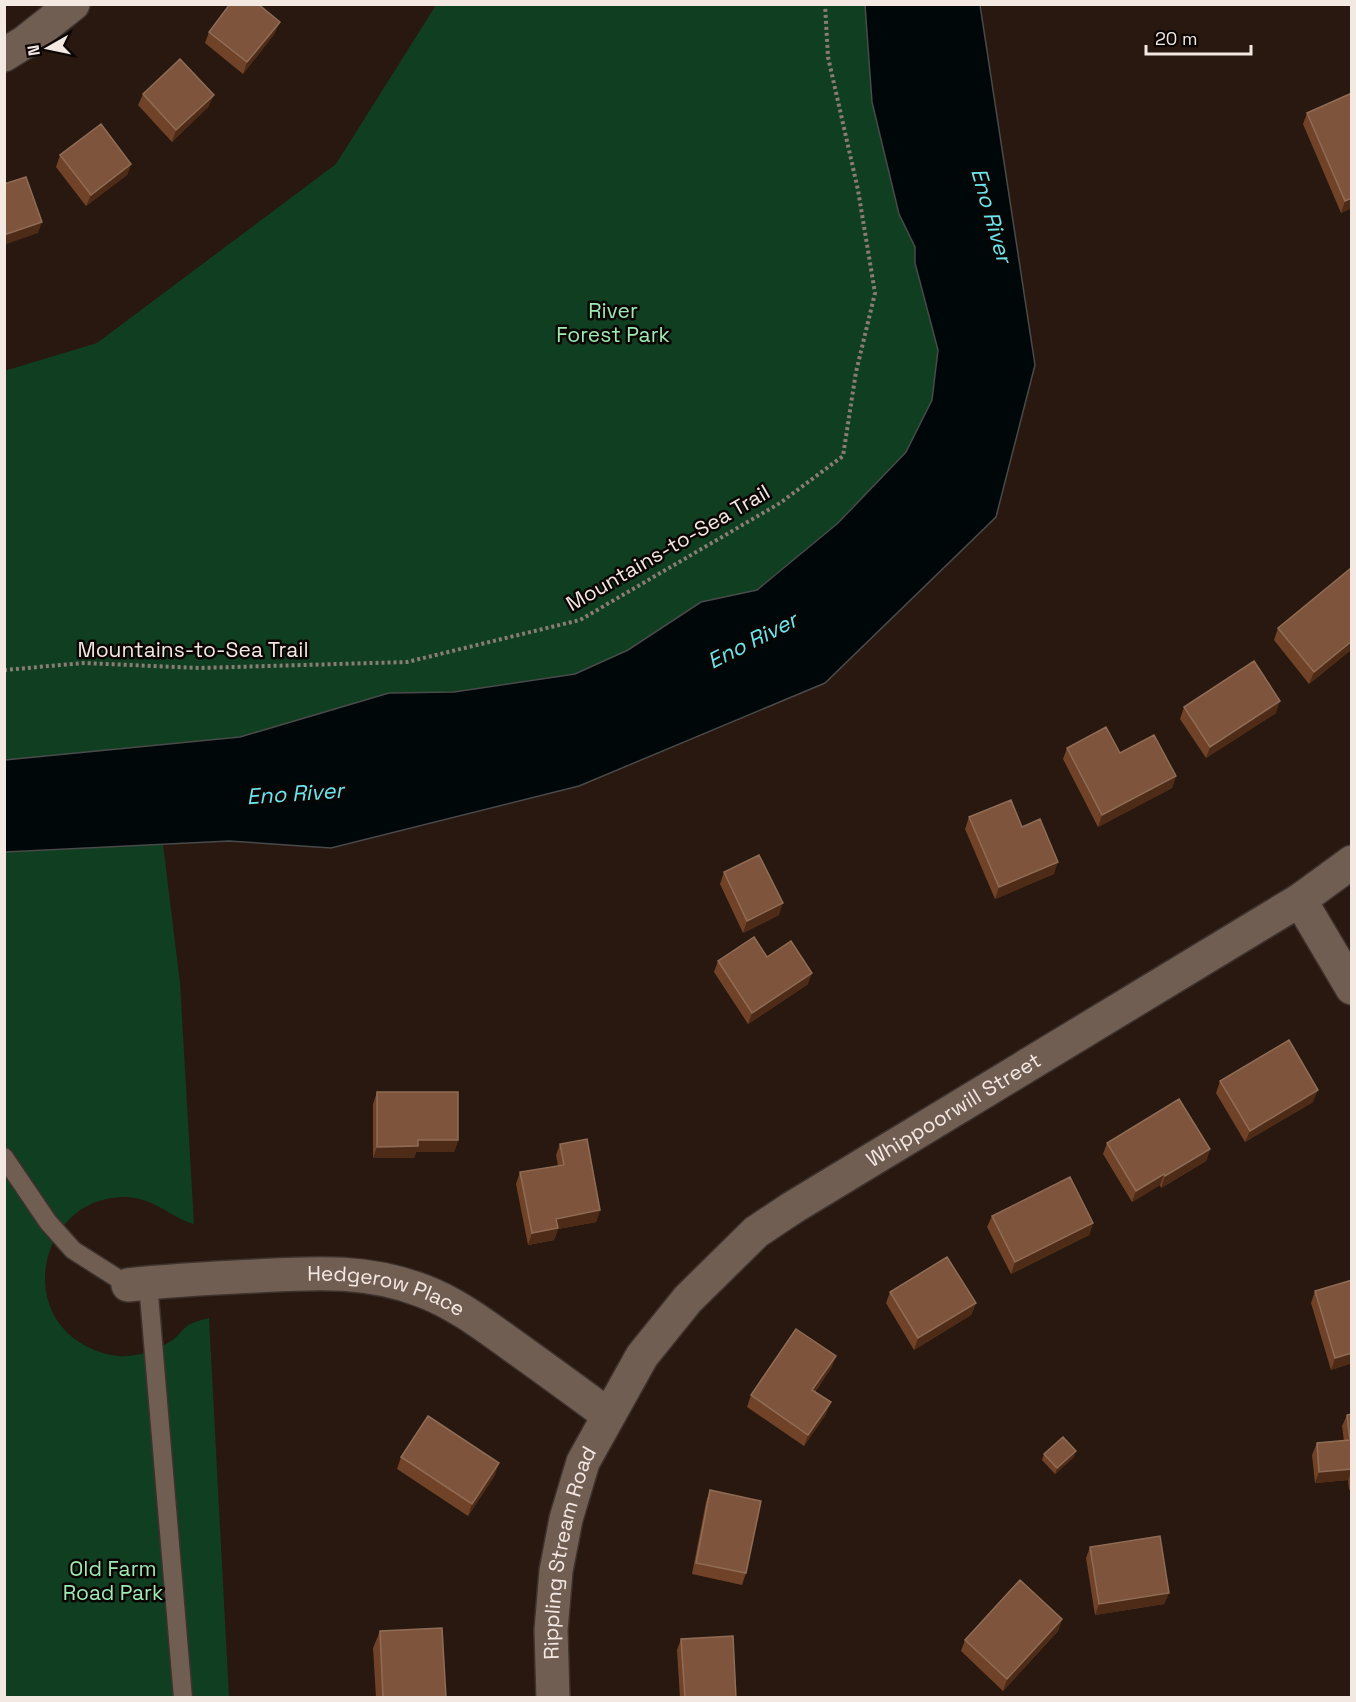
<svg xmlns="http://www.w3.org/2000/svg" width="1356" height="1702" viewBox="0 0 1356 1702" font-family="'Space Grotesk',sans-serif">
<rect width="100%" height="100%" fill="#28180f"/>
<path fill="#103e21" d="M436 5H871L976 474 500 766 5 811 4 371 97 343 336 164Z
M163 844 180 983 194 1224C168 1216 156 1199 127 1197 46 1194 13 1305 84 1345 97 1352 112 1357 127 1356 144 1355 161 1348 174 1339 179 1335 182 1330 187 1326 193 1322 202 1320 209 1318L229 1697 5 1698V852Z"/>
<path fill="#000709" stroke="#494a4a" stroke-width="1.5" d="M865 5H980L1035 365 996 517 825 683 579 786 331 848 229 841 5 852V760L240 737 389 693 454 692 575 674 628 650 701 602 757 590 838 523 906 452 932 400 938 350 915 263V247L899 214 872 102Z"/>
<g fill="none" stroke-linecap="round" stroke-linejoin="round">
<defs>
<path id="lane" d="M4 1157 48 1222 73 1250 128 1285
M148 1283 183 1698"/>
<g id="street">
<path d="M4 55 25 42 73 4"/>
<path d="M1300 900 1352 988"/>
<path id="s1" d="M128 1285C171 1280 213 1278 256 1276 314 1273 366 1269 423 1291 455 1303 484 1325 512 1345 544 1368 576 1391 608 1415"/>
<path id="s2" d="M553 1698 551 1630 556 1571 566 1519 583 1462 642 1356 688 1299 756 1232 792 1208 1262 923 1300 900 1352 862"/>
</g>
</defs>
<use href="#lane" stroke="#3d322e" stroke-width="21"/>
<use href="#street" stroke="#3d322e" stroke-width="36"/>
<path stroke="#897c74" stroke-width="4" stroke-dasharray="3 3" stroke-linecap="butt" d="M4 670 84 663 199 668 407 662 580 620 780 503 843 456 856 372 875 293 858 190 828 57 825 4"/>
<use href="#lane" stroke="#715e53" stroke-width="18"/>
<use href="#street" stroke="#715e53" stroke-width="33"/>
</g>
<path fill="#704328" d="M209 32 275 33 243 74 205 43Z
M1352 93V208L1341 213 1303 124 1307 113Z
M143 94 209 106 172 142 138 105Z
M60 155 131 164 127 175 86 206 56 167Z
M1352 570V649L1309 684 1274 640 1278 628Z
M1184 707 1276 713 1206 758 1180 719Z
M1067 748 1120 753 1176 776 1172 788 1098 827 1063 759Z
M969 817 1022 827 1054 874 995 899 965 829Z
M724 872 779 915 743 933 720 884Z
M767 957 808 984 748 1024 714 972 718 961Z
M1220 1081 1313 1102 1245 1142 1216 1093Z
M377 1092 458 1140 454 1152H416L414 1158H373V1104Z
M1107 1143 1210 1149 1206 1161 1161 1188 1160 1185 1132 1202 1103 1154Z
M560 1144 600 1210 596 1222 558 1229 554 1240 528 1245 516 1184 520 1172 558 1166 556 1155Z
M992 1216 1093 1223 1089 1235 1011 1274 987 1227Z
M1352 1280V1363L1331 1370 1311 1303 1315 1291Z
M890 1292 976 1303 971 1315 914 1350 886 1303Z
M836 1356 831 1368 815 1392 826 1414 804 1446 747 1407 751 1395Z
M1352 1414V1489L1349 1490 1348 1480 1315 1483 1312 1455 1317 1443 1344 1441 1342 1426 1347 1415Z
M1044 1454 1074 1457 1055 1474 1042 1460Z
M401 1457 495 1475 468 1516 397 1469Z
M710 1490 746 1573 742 1585 692 1574 706 1502Z
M1090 1547 1169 1593 1164 1604 1095 1615 1086 1558Z
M1062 1619 1058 1631 1003 1691 961 1651 965 1640Z
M380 1631 446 1698H376L373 1648Z
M681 1639 736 1698H680L677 1650Z"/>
<path fill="#4d2b16" d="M280 22 275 33 243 74 247 62Z
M214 95 209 106 172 142 176 130Z
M131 164 127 175 86 206 91 195Z
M1352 198V208L1341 213 1345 201Z
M42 222 38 233 4 245V235Z
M1352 641V649L1309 684 1314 672Z
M1280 701 1276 713 1206 758 1210 747Z
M1176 776 1172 788 1098 827 1102 815Z
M1058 862 1054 874 995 899 999 887Z
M783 903 779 915 743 933 747 921Z
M812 973 808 984 748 1024 752 1013Z
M1318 1090 1313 1102 1245 1142 1250 1131Z
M418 1140H458L454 1152H416L414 1158H373L377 1147Z
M1210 1149 1206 1161 1161 1188 1165 1176Z
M1164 1174 1160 1185 1132 1202 1136 1191Z
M600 1210 596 1222 558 1229 554 1240 528 1245 532 1233 556 1219Z
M1093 1223 1089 1235 1011 1274 1015 1262Z
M976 1303 971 1315 914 1350 918 1338Z
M1352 1353V1363L1331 1370 1335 1358Z
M836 1356 831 1368 808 1401 812 1390Z
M831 1402 826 1414 804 1446 808 1435Z
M1076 1451 1074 1457 1055 1474 1057 1468Z
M499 1463 495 1475 468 1516 472 1504Z
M1352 1469 1348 1480 1315 1483 1319 1472Z
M1169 1593 1164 1604 1095 1615 1099 1604Z
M1062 1619 1058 1631 1003 1691 1007 1679Z"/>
<path fill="#7e553c" stroke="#906c56" stroke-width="1.5" d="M230 4H258L280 22 247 62 209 32Z
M180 59 214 95 176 130 143 94Z
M1352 93V198L1345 201 1307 113Z
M101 124 131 164 91 195 60 155Z
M26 177 42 222 4 235V184Z
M1350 569 1352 570V641L1314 672 1278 628Z
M1254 661 1280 701 1210 747 1184 707Z
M1106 727 1120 753 1154 735 1176 776 1102 815 1067 748Z
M1011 800 1022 827 1040 819 1058 862 999 887 969 817Z
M759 855 783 903 747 921 724 872Z
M754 937 767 957 791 941 812 973 752 1013 718 961Z
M1289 1040 1318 1090 1250 1131 1220 1081Z
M377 1092H458V1140H418V1146L377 1147Z
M1179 1099 1210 1149 1165 1176 1164 1174 1136 1191 1107 1143Z
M587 1139 600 1210 556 1219 558 1228 532 1233 520 1172 564 1165 560 1144Z
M1070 1177 1093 1223 1015 1262 992 1216Z
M947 1257 976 1303 918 1338 890 1292Z
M1352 1280V1353L1335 1358 1315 1291Z
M796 1329 836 1356 812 1390 831 1402 808 1435 751 1395Z
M1352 1414V1469L1319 1472 1317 1443 1350 1440 1347 1415Z
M428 1416 499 1463 472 1504 401 1457Z
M1063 1437 1076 1451 1057 1468 1044 1454Z
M710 1490 761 1501 746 1573 696 1563Z
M1160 1536 1169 1593 1099 1604 1090 1547Z
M1020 1580 1062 1619 1007 1679 965 1640Z
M442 1628 446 1698H383L380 1631Z
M733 1636 736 1698H685L681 1639Z"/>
<g text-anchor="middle" stroke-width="5" stroke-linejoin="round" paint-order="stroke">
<g font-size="21" fill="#9deab2" stroke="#0b0503">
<text x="613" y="318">River<tspan x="613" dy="24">Forest Park</tspan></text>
<text x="113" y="1576">Old Farm<tspan x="113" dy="24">Road Park</tspan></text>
</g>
<g font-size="21" fill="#f3e8e2" stroke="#0b0503">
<text transform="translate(668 548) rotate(-30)" y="7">Mountains-to-Sea Trail</text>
<text x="193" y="657">Mountains-to-Sea Trail</text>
<text dy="7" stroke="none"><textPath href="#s2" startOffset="762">Whippoorwill Street</textPath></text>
<text dy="7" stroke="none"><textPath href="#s1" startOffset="261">Hedgerow Place</textPath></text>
<text dy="7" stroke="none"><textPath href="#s2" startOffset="147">Rippling Stream Road</textPath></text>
</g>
<g font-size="22" font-style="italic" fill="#6ce5ed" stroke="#0b0503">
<text transform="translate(992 215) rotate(74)" y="8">Eno River</text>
<text transform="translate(752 640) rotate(-27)" y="8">Eno River</text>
<text transform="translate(295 793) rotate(-4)" y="8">Eno River</text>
</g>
</g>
<rect width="1356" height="1702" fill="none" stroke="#f3e8e2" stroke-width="12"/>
<g transform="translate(48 48) rotate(261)" stroke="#0b0503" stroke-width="4.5" paint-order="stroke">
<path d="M0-4.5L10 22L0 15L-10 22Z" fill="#f3e8e2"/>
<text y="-9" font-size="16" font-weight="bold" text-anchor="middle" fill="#f3e8e2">N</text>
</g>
<path d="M1146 45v9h105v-9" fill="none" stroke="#f3e8e2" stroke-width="3"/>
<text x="1155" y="45" font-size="18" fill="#f3e8e2" stroke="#0b0503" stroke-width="4.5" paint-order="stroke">20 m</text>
</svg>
